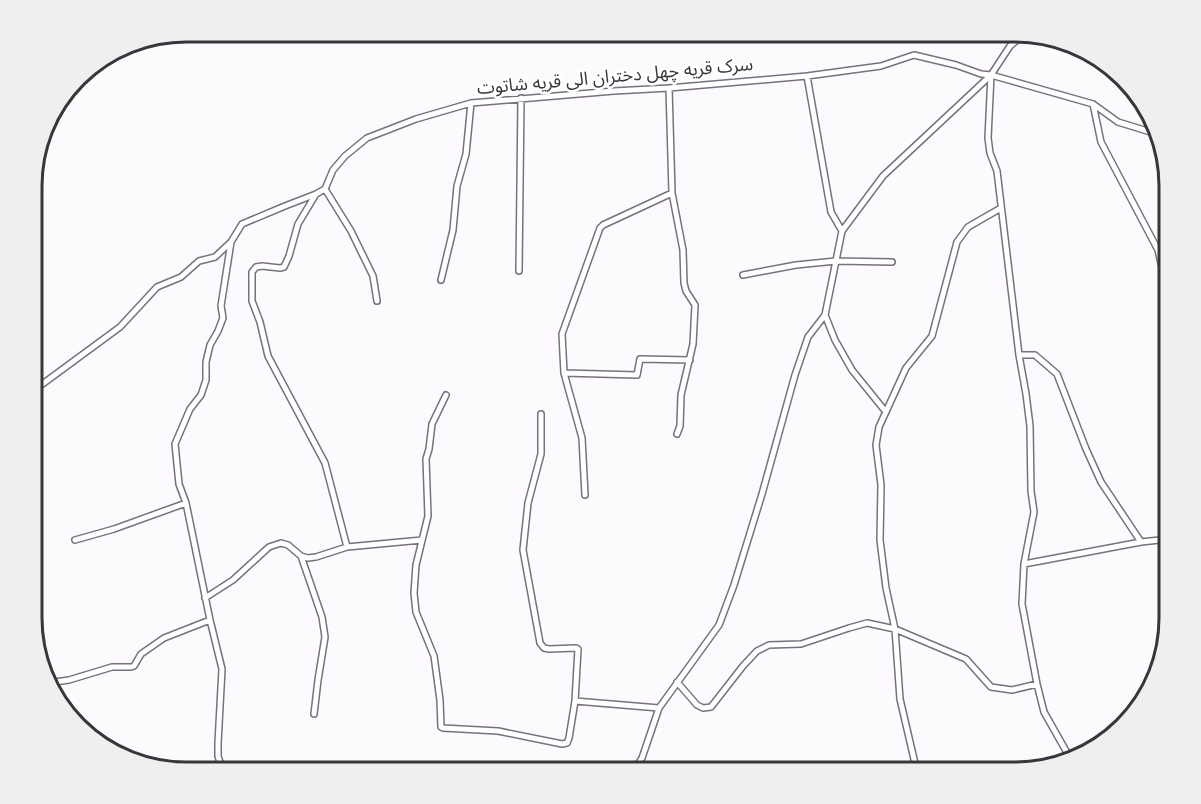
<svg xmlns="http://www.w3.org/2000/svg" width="1201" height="804" viewBox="0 0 1201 804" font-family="'Varela Round','Noto Sans Arabic',sans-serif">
<rect width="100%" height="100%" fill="#fcfafd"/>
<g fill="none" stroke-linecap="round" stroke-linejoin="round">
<defs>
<path id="minor" d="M991 75 988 138 990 153 997 171 1019 355 1026 394 1030 426 1031 491 1034 512 1024 564 1022 604 1037 684 1044 712 1070 758
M991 75 1093 104 1118 122 1157 134
M807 76 831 212 842 231
M669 88 672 193 683 250 684 283 686 291 695 305 693 344 681 395 680 426 677 434
M1093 104 1101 142 1158 250 1169 298
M325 189 351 231 373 276 377 301
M316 194 298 224 289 256 284 267 280 268 262 266 256 267 252 272V301L260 322 268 356 325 463 347 547
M519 271 521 98
M743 275 796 265 836 261 892 262
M441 280 453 230 457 186 466 154 471 103
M825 315 835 340 852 370 886 412
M1019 355H1035L1057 374 1086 449 1101 482 1141 542
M564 373 637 375 640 359 690 360
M33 391 120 327 157 287 181 277 199 261 215 257 231 242 242 224 285 206 316 194 325 189 333 170 345 156 367 138 416 119 471 103 614 91 669 88 807 76 881 66 914 55 956 65 981 74 991 75 1010 46 1024 34
M446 395 432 424 429 449 426 459 428 516 416 565 414 593 416 612 434 656 440 700 441 727 443 728 498 731 562 744 567 743 569 738 575 701 578 649 576 648 549 649 544 648 540 643 523 550 528 503 541 454V414
M585 495 582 438 564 373 562 334 600 228 603 225 672 193
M75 540 114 529 186 503
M301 556 322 617 325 637 318 680 314 714
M1024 564 1141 542 1169 539
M205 598 233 580 269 547 281 543 288 545 301 556 308 558 316 557 347 547 422 540
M47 681 55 682 69 680 112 667H131L134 666 141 654 164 638 210 620
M677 682 697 705 703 708 711 707 743 666 757 651 769 645 801 644 849 628 867 623 895 629 966 659 991 687 1012 690 1037 684
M575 701 659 708
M223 772 218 756V743L222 669 210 620 186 503 179 484 175 444 190 409 201 395 206 380V362L210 345 218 331 223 318 221 306 231 242
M633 772 642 758 659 708 719 625 734 585 762 494 795 375 808 337 825 315 842 231 883 176 991 75
M917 772 900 699 895 629 886 588 880 540 881 485 876 445 879 427 906 368 932 336 957 242 968 227 1001 208"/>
</defs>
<use href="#minor" stroke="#77717d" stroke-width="8"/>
<use href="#minor" stroke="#fff" stroke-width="5"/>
</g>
<g text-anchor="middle" stroke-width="5" stroke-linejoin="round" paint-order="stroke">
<g font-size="18" fill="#38353b" stroke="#fff">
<text transform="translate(615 76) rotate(-5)" y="6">سرک قریه چهل دختران الی قریه شاتوت</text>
</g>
</g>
<path d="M0 0H1201V804H0ZM186 42H1015A144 144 0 0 1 1159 186V618A144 144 0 0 1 1015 762H186A144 144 0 0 1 42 618V186A144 144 0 0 1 186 42Z" fill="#efefef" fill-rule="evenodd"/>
<path fill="none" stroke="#38353b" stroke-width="3" d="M186 42H1015A144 144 0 0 1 1159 186V618A144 144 0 0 1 1015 762H186A144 144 0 0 1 42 618V186A144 144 0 0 1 186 42Z"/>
</svg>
